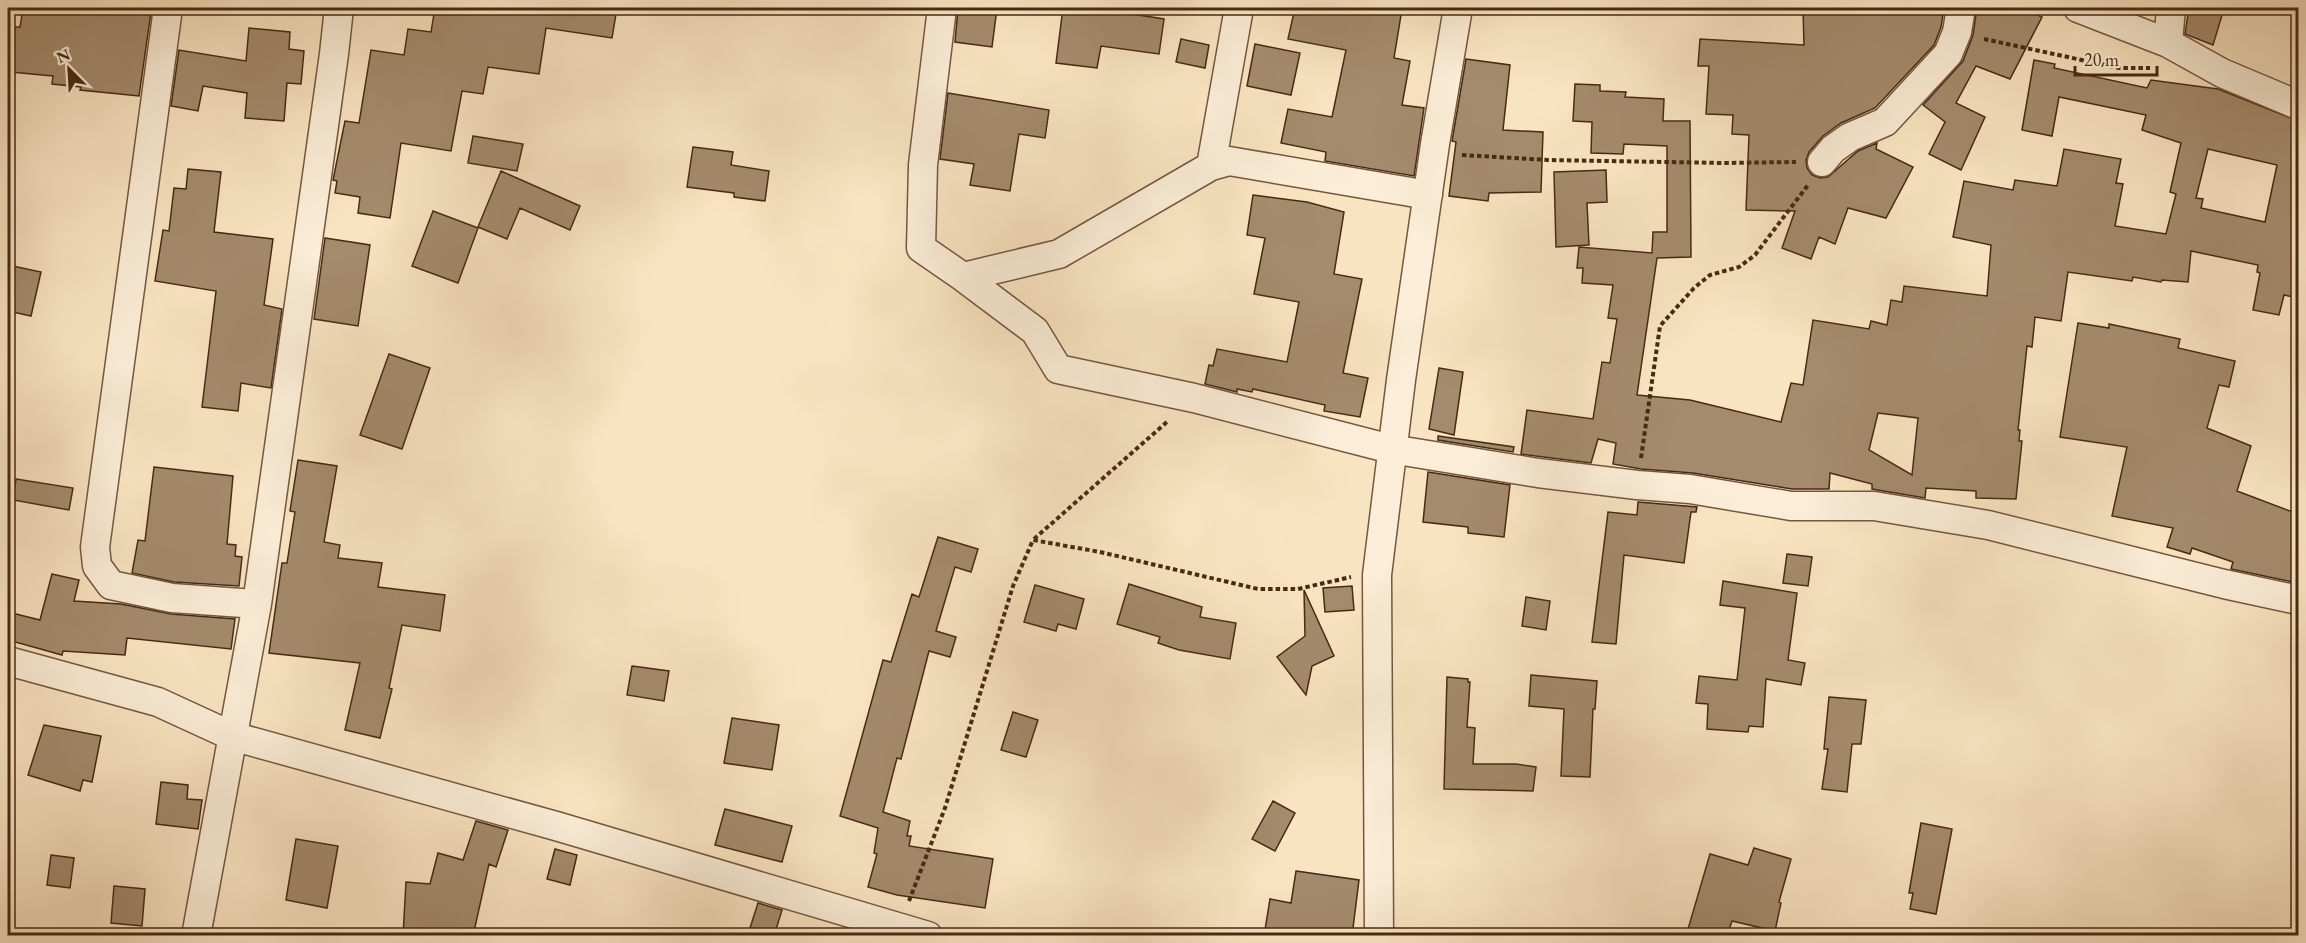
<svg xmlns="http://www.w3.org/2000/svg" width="2306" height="943" viewBox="0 0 2306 943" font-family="'EB Garamond',serif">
<rect width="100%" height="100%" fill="#f9e4c1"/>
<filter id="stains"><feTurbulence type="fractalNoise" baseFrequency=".00333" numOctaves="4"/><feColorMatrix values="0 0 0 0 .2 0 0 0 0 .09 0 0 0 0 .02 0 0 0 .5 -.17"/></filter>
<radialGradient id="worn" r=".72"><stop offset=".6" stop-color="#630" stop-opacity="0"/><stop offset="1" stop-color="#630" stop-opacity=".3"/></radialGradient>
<path fill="#a48b6d" stroke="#472a13" stroke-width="1.5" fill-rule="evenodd" d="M23 8H107L151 12 139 96 80 90 81 87 52 84 53 76 11 72 15 27H20Z
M435 8H617L612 38 546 28 539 74 488 67 483 94 462 91 451 151 401 143 390 218 358 213 360 197 335 193 337 181 333 180 345 121 359 123 371 50 404 55 408 29 431 32Z
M958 8H997L992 47 955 42Z
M1063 8H1106V10L1164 19 1159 54 1101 46 1097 68 1056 63Z
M1295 8H1396L1395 14 1401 15 1394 58 1410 61 1402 105 1424 108 1414 176 1325 161 1326 152 1281 143 1288 109 1332 117 1346 50 1288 39Z
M1803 8H1944L1941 27 1934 45 1875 108 1841 123 1823 136 1809 152 1806 160 1807 168 1812 175 1820 178 1828 177 1858 151 1877 143 1876 149 1913 167 1886 218 1848 208 1835 244 1819 237 1811 259 1782 248 1795 211 1746 210 1749 135 1732 134 1733 115 1706 114 1709 66H1698L1700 39 1804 45Z
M1977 8H2022L2042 17 2010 79 1976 66 1956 103 1985 117 1961 170 1929 154 1945 122 1923 105 1963 61 1973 35Z
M2189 8H2206L2223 12 2213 45 2185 34Z
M249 28 290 32 289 49 304 51 301 84 287 83 284 121 245 118 247 93 203 86 198 111 171 106 179 50 246 61Z
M1181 39 1209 45 1205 68 1176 62Z
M1255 44 1300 53 1291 95 1247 86Z
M1466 59 1510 65 1503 130 1543 132 1541 192 1489 193 1488 201 1449 196 1456 142 1452 141Z
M2034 60 2055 64 2054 68 2147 88 2151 80 2218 89 2298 121V298L2284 295 2279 315 2253 310 2260 273 2257 272 2258 265 2191 251 2188 282 2162 280 2161 282 2133 277 2132 281 2068 272 2061 321 2035 317 2032 347 2027 346 2018 430H2020L2019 441H2022L2016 499 1976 498V491L1926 488 1925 498 1872 489V484L1830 473 1829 489H1792L1693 473 1641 469 1613 464 1616 443 1598 439 1591 463 1521 454 1527 410 1593 419 1602 362 1610 363 1617 319 1608 318 1613 285 1582 283 1583 268H1577L1579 247 1652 253 1653 232H1667V146L1624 144 1623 154 1591 153 1592 122 1573 121 1575 84 1600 85V91L1626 92 1625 97 1664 99 1663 121H1690L1691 257 1657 258 1637 395 1690 400 1781 422 1791 383 1803 385 1813 320 1869 329 1871 321 1887 325 1891 300 1902 302 1904 286 1987 296 1991 245 1953 237 1964 181 2013 190 2015 180 2057 186 2064 149 2121 159 2116 183 2123 184 2115 226 2166 234 2176 194 2170 192 2181 143 2142 130 2146 115 2059 97 2052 136 2022 130ZM2208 149 2277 165 2265 222 2201 208 2203 199 2196 198ZM1878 413 1918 418 1912 475 1869 450Z
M948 93 1049 110 1045 138 1019 134 1010 191 970 185 974 164 940 159Z
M473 136 523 144 517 171 468 163Z
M693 147 733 152 731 165 769 171 765 201 734 197V193L687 187Z
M188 169 221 172 214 232 273 239 264 305 282 309 271 388 241 383 238 411 202 407 216 291 155 281 163 230 169 231 174 188 186 189Z
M1606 170 1607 202 1587 203 1589 245 1556 247 1554 172Z
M501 171 580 206 570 230 520 208 507 239 478 227Z
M1253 195 1307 202 1344 212 1334 274 1362 279 1343 373 1368 378 1360 417 1324 411 1325 405 1253 389 1252 392 1237 389V392L1205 384 1209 365 1213 366 1217 349 1287 362 1299 302 1254 294 1265 238 1247 235Z
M433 211 478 228 458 283 412 266Z
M325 238 370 245 358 326 314 319Z
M8 265 41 272 31 316 8 311Z
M2078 323 2109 328V324L2180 339 2178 348 2235 361 2229 387 2219 385 2207 428 2251 446 2237 491 2298 514V583L2231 569 2233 562 2192 548 2190 554 2167 547 2173 528 2112 516 2127 447 2060 437Z
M389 354 430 368 402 449 360 435Z
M1439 368 1463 372 1454 435 1429 429Z
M1438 436 1514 447 1513 452 1438 440Z
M298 460 337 466 324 542 340 545 338 558 382 563 378 587 445 595 440 631 402 625 389 688 392 689 380 738 345 730 360 663 269 653 282 563H287L295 512 290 511Z
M154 467 233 476 227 544 236 545 235 556 242 557 239 586 174 582 132 573 138 540 145 541Z
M1428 472 1510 485 1504 537 1468 533V527L1423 522Z
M16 479 73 488 69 510 13 500Z
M1638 502 1697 507 1696 512H1691L1684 563 1624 555 1616 644 1592 642 1608 512 1637 515Z
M938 537 978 549 971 572 955 567 936 631 956 637 950 657 929 651 901 759 897 758 883 812 910 821 907 836H911L909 846 993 859 985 908 897 895 868 887 877 854 874 853 878 828 840 816 883 660 891 662 912 594 919 597Z
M1787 554 1812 557 1808 586 1783 583Z
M52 574 79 580 74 601 121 604 171 614 235 619 231 649 127 638 125 655 63 651 62 655 8 640V612L40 620Z
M1723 581 1797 593 1788 660 1805 663 1801 685 1766 679 1763 727 1749 726 1748 732 1707 729 1708 704 1696 703 1699 676 1737 680 1745 608 1720 605Z
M1129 584 1202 607 1200 617 1236 623 1230 659 1179 650 1158 643 1160 637 1117 624Z
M1035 585 1084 599 1076 629 1058 624 1056 631 1024 622Z
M1352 586 1354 610 1325 612 1323 588Z
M1304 590 1334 656 1312 666 1306 695 1277 657 1305 636Z
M1526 597 1550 601 1546 630 1522 626Z
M632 666 669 671 664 701 627 695Z
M1531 675 1597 681 1595 709H1593L1590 777 1561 776 1564 709 1529 706Z
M1447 677 1468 679V682H1470L1467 727 1475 728 1473 764H1516L1536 767 1533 791 1444 789Z
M1829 697 1866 700 1861 744H1852L1847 792 1822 789 1828 749H1824Z
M1013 712 1038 720 1026 757 1001 750Z
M732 718 779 725 772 770 724 763Z
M44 725 101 736 92 782 83 780 80 791 28 775Z
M161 782 188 785 187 799 202 800 198 829 156 824Z
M1273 801 1295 813 1275 851 1252 839Z
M725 809 792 826 782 862 715 845Z
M476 821 508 830 496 867 489 864 473 936H403L406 882 430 884 438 853 463 860Z
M1921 823 1952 829 1936 914 1910 909 1913 893H1909Z
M296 839 338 846 327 908 286 900Z
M1754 848 1791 859 1779 902 1781 903 1775 931 1732 921 1727 936H1686L1710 854 1748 865Z
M555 849 577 855 570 885 547 879Z
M51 855 74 858 70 888 47 885Z
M1296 871 1359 880 1352 936H1264L1270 899 1291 903Z
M114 886 145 889 142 926 111 923Z
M758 903 782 910 774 936H762L749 931Z"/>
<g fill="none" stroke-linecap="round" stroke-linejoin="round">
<defs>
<path id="street" d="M168 8 95 547 97 566 111 585 172 598 257 604
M942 8 923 165 921 248 963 277
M2078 8 2168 43 2222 73 2298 105
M2168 43 2171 8
M1822 162 1833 149 1850 137 1885 122 1948 54 1957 32 1961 8
M1211 166 1239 8
M1428 195 1229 161 1211 166 1059 254 963 277 1035 331 1058 369 1194 398 1391 449 1538 473 1637 485 1690 489 1791 506H1874L1988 525 2224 584 2298 600
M8 661 158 702 232 736 556 826 928 936
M196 936 257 604 334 54 339 8
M1379 936 1377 575 1401 380 1435 144 1458 8"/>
</defs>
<use href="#street" stroke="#74583e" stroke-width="31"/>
<path stroke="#472a13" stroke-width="4" stroke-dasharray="4.5 3" stroke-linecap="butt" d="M1984 39 2119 68H2150
M1462 155 1548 160 1724 163 1796 162
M1641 458 1660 326 1694 288 1710 275 1739 267 1755 255 1808 185
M1034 539 1168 421
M909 901 945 808 1013 586 1033 540 1100 552 1258 589H1298L1351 577"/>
<use href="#street" stroke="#fbedd7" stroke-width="28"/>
</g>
<rect width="2306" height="943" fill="none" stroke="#f9e4c1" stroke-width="30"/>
<rect x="9" y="9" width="2288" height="925" fill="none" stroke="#472a13" stroke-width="3"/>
<rect x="15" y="15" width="2276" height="913" fill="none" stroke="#472a13" stroke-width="1.5"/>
<g transform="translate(69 69) rotate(336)" stroke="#fbedd7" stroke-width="4.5" paint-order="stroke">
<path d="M0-4.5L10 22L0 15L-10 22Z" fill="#472a13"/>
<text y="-9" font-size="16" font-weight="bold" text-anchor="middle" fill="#472a13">N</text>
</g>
<path d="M2075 66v9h82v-9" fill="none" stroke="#472a13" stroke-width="3"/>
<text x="2084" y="66" font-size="18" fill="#472a13" stroke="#fbedd7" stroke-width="4.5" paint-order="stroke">20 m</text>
<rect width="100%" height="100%" filter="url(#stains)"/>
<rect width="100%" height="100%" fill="url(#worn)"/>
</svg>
